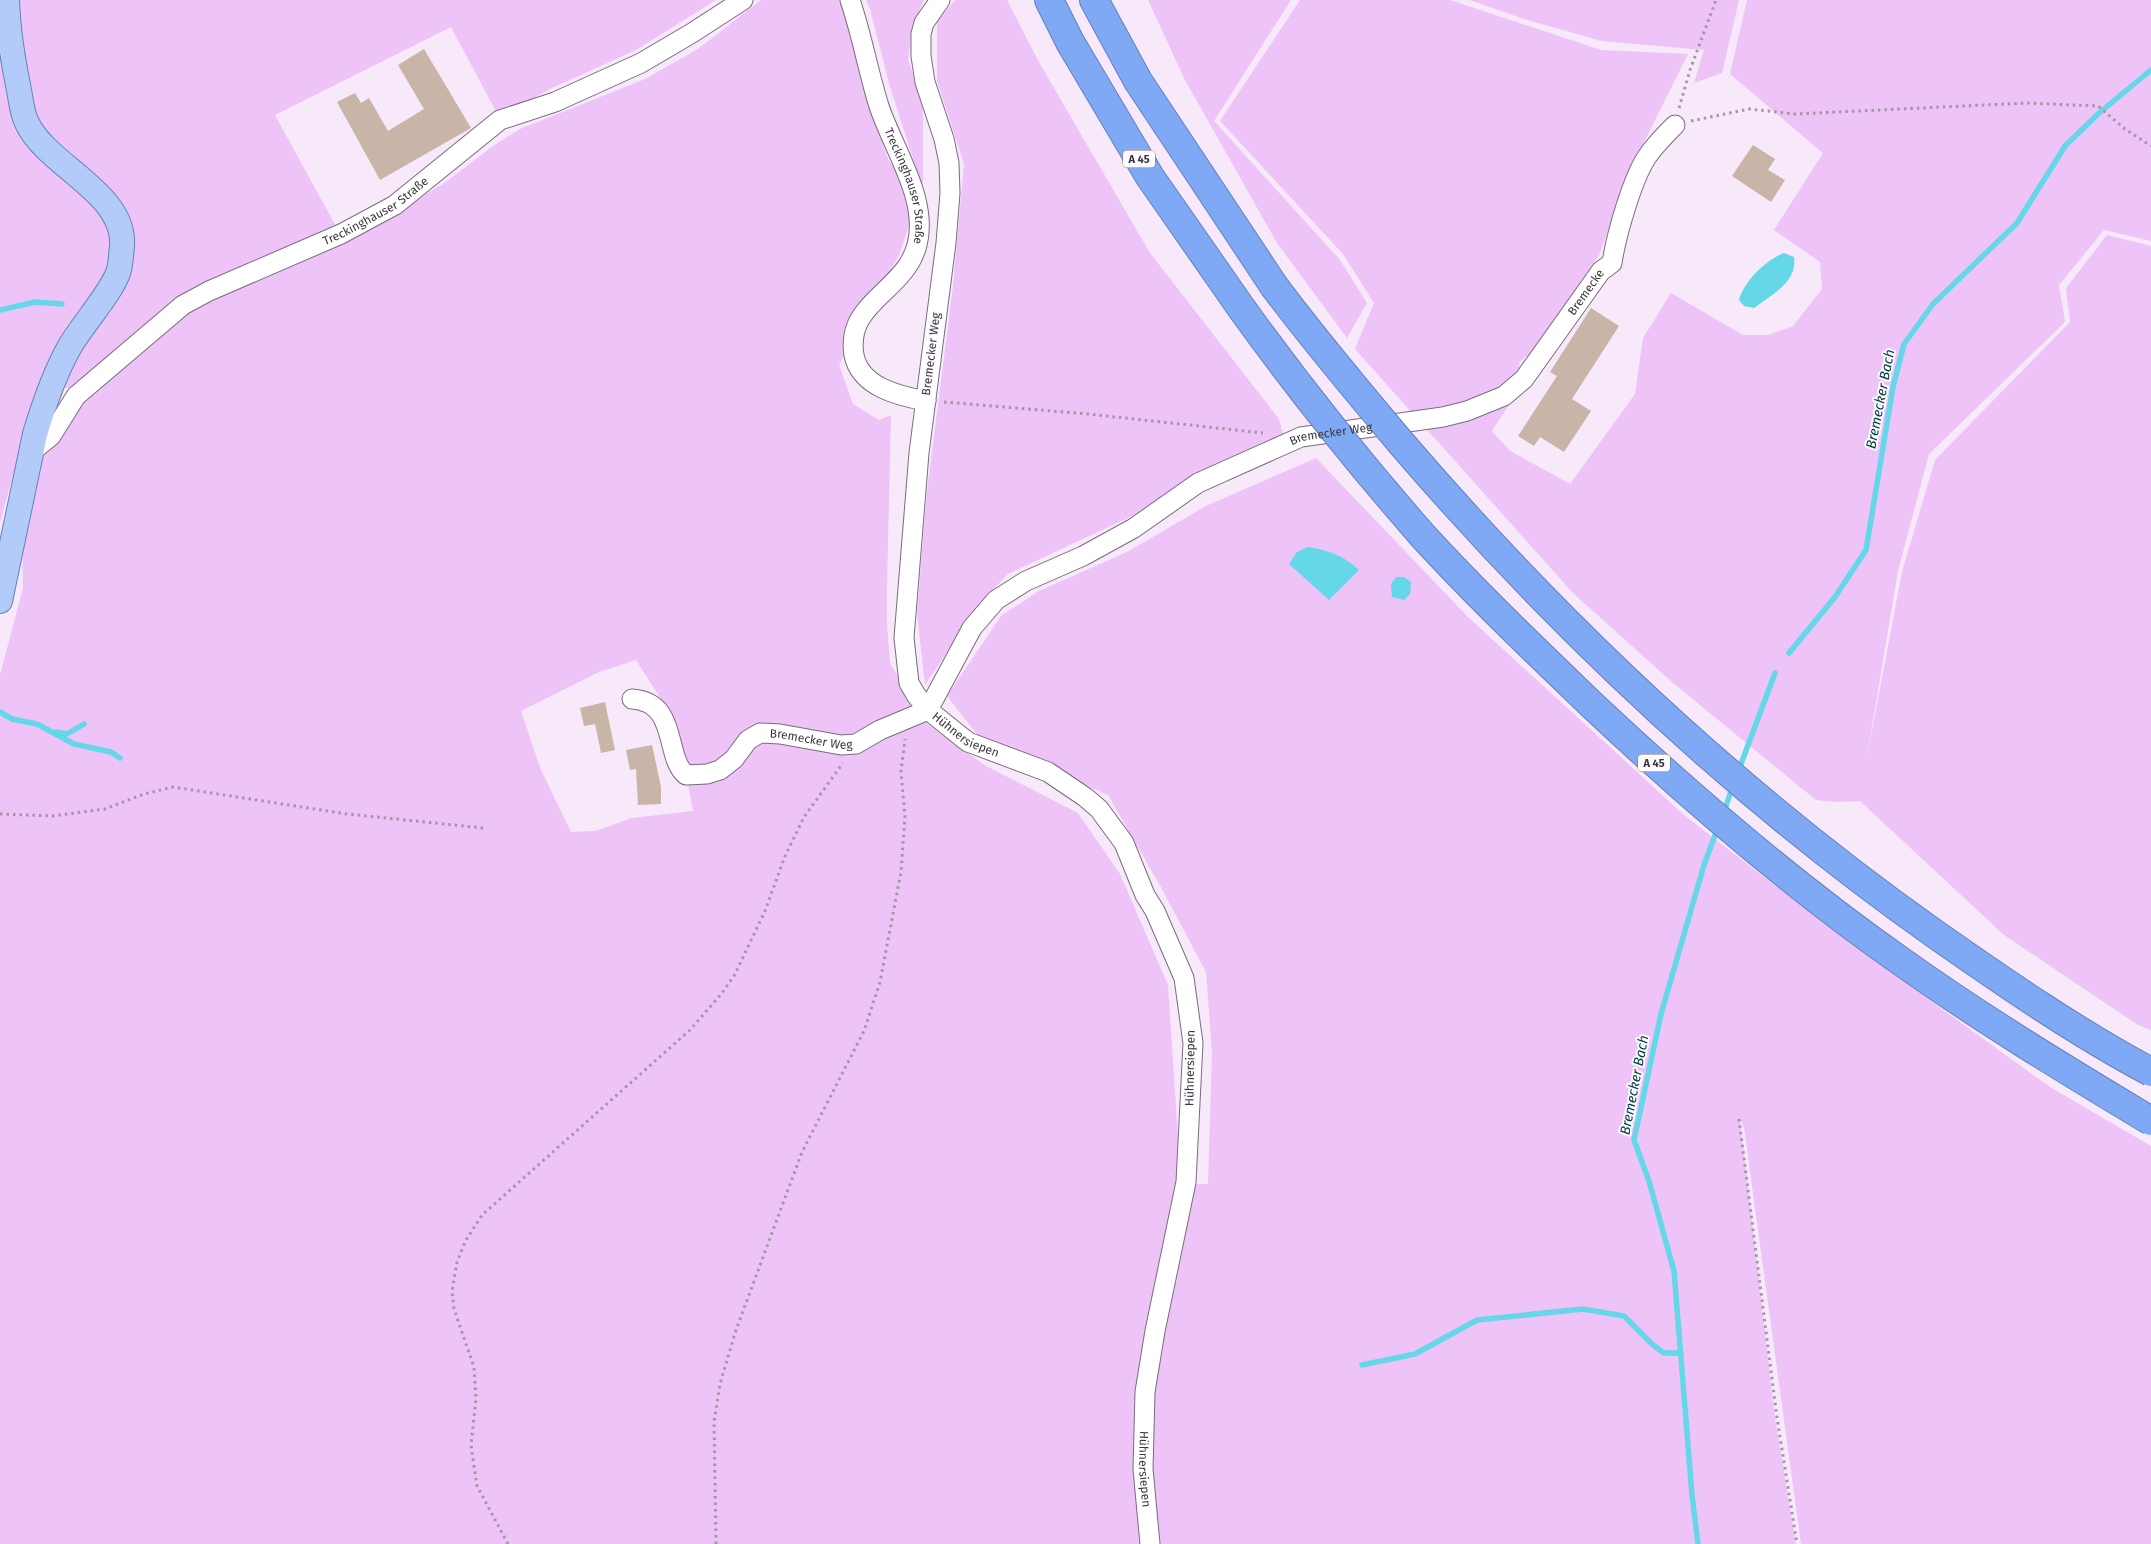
<svg xmlns="http://www.w3.org/2000/svg" width="2151" height="1544" viewBox="0 0 2151 1544" font-family="'Fira Sans',sans-serif">
<rect width="100%" height="100%" fill="#f7e8fa"/>
<path fill="#eec3f7" fill-rule="evenodd" d="M0 0H716L636 50 552 88 499 117 451 27 275 115 338 230 171 302 73 389 42 383 26 427 0 523Z
M761 0H839L844 9 871 112 888 159 916 204 899 255 839 365 853 404 879 420 891 415 887 584V625L890 663 927 724 986 766 1078 813 1120 874 1168 985 1181 1184H1208L1212 1053 1206 972 1162 889 1108 795 980 738 947 696 1001 616 1039 591 1127 552 1206 506 1316 458 1468 617 1684 815 1834 931 2050 1087 2151 1146V1544H1801L1744 1128 1740 1119 1775 1418 1796 1544H0V675L23 588 22 525 37 459 81 396 184 309 399 210 443 184 493 146 520 129 645 79 698 49ZM636 660 677 724 693 811 632 818 595 831 571 832 541 770 521 711 599 672Z
M866 0H924L913 25 908 59 923 106V189L890 87 870 9Z
M955 0H1007L1040 64 1150 253 1279 419 1286 444 1008 574 978 605 925 685 917 614 927 491 953 286 964 164 937 81V22Z
M1148 0H1291L1214 121 1340 260 1367 303 1347 338 1277 243 1185 80Z
M1300 0H1450L1601 50 1688 54 1632 166 1599 255 1538 348 1519 362 1521 386 1492 431 1510 451 1570 484 1635 394 1643 338 1671 293 1743 335H1768L1793 326 1822 289 1820 262 1774 230 1823 153 1730 74 1747 0H2151V241L2104 230 2059 285 2065 322 1929 454 1898 571 1866 762 1902 572 1935 460 2070 322 2066 288 2107 235 2151 246V1030L2138 1025 2004 935 1860 801 1837 802 1816 800 1672 682 1573 593 1355 349 1374 303 1343 254 1220 121Z
M1470 0H1739L1722 73 1694 83 1704 50 1602 41 1527 20Z"/>
<path fill="#64d7e9" d="M1784 253 1794 257C1798 282 1771 295 1754 308L1744 306 1739 300C1745 280 1765 261 1784 253Z
M1308 547C1329 550 1344 556 1359 570L1329 600 1289 564 1297 552Z
M1396 577H1404L1411 582 1410 594 1404 600 1392 597 1391 584Z"/>
<g fill="none" stroke-linecap="round" stroke-linejoin="round">
<path stroke="#64d7e9" stroke-width="5.5" d="M0 310 35 302 62 304
M1789 653 1835 597 1866 550 1893 387 1904 344 1933 304 2017 223 2065 146 2099 113 2151 70
M0 712 12 719 37 724 74 744 111 752 120 758
M56 732 67 734 84 724
M1738 772 1775 673
M1724 812 1733 785
M1362 1365 1415 1354 1477 1320 1583 1309 1624 1316 1653 1345 1664 1353H1681
M1698 1544 1692 1495 1674 1271 1649 1181 1634 1140 1661 1014 1704 865 1718 827"/>
</g>
<path fill="#c8b5a7" d="M424 49 471 128 380 180 337 102 355 93 361 103 369 98 388 131 424 109 398 65Z
M1753 145 1775 159 1768 170 1785 180 1771 202 1732 176Z
M1591 308 1619 326 1572 399 1591 411 1564 452 1540 437 1534 446 1518 436 1557 376 1550 372Z
M605 702 615 750 601 753 595 724 584 726 580 708Z
M652 745 661 787V804L638 805 636 769 630 770 626 750Z"/>
<g fill="none" stroke-linecap="round" stroke-linejoin="round">
<defs>
<g id="minor">
<path id="s1" d="M850 0C862 35 868 71 879 106 893 149 929 199 917 245 905 292 845 302 854 355 860 387 899 396 926 401"/>
<path id="s2" d="M940 0 924 23 921 34V56L925 82 944 139 949 163 950 193 946 243 919 453 904 638 909 683 916 695 928 710 968 742 1048 772 1085 797 1099 809 1124 843 1145 895 1155 911 1184 978 1193 1043 1186 1182 1155 1331 1145 1392 1143 1469 1150 1544"/>
<path id="s3" d="M31 452 51 436 76 396 183 305 209 291 341 234 395 205 500 120 555 102 641 63 692 33 743 0"/>
<path id="s4" d="M632 699C679 702 664 757 686 775L707 774 720 770 734 759 748 740 760 733 780 734 841 745 856 744 880 730 928 710 972 628 996 600 1026 581 1083 556 1134 528 1198 483 1301 437 1443 417 1467 411 1504 396 1524 379 1601 271 1612 263C1616 236 1633 175 1649 154 1656 144 1666 134 1675 125"/>
</g>
<path id="major" d="M0 601 35 434C44 404 54 374 70 346 83 324 110 294 118 273 121 265 121 254 122 246 126 193 47 166 27 123 22 113 21 101 19 90 13 61 8 30 7 0"/>
<path id="highway" d="M1049 0 1070 42 1150 177 1242 309
M1094 0 1138 81 1274 286"/>
</defs>
<use href="#minor" stroke="#796c7c" stroke-width="21"/>
<use href="#major" stroke="#6781b5" stroke-width="26"/>
<use href="#highway" stroke="#6781b5" stroke-width="30"/>
<path stroke="#a297a4" stroke-width="3" stroke-dasharray="2.5 4" stroke-linecap="butt" d="M1679 108 1690 70 1716 0
M1691 121 1749 109 1795 114 2027 103 2098 106 2125 129 2151 146
M944 402 1088 414 1263 433
M0 814 52 816 105 809 144 794 173 787 347 814 483 828
M1739 1119 1777 1418 1797 1544
M508 1544 477 1486 471 1445 476 1399 474 1367 454 1309 452 1291 457 1262 466 1240 482 1215 690 1030 722 993 734 976 765 911 785 856 804 817 843 763
M716 1544 714 1422 720 1384 736 1330 802 1152 864 1031 880 982 901 872 905 817 901 772 905 739"/>
<use href="#minor" stroke="#fff" stroke-width="19"/>
<use href="#major" stroke="#b2cbf9" stroke-width="24"/>
<use href="#highway" stroke="#7fa9f5" stroke-width="28"/>
<defs>
<path id="highway-bridge" d="M1274 286C1315 341 1358 392 1402 444 1560 628 1737 794 1935 934 2005 983 2076 1032 2151 1072
M1242 309C1299 388 1359 463 1423 536 1477 595 1536 651 1593 706 1690 797 1792 885 1902 962 1982 1019 2066 1070 2151 1121"/>
</defs>
<use href="#highway-bridge" stroke="#6781b5" stroke-width="30" stroke-linecap="butt"/>
<use href="#highway-bridge" stroke="#7fa9f5" stroke-width="28"/>
</g>
<g text-anchor="middle" stroke-width="4" stroke-linejoin="round" paint-order="stroke">
<g fill="#fdfafe" stroke="#757177" stroke-width="1">
<rect x="1123" y="150.5" width="32" height="17" rx="4"/>
<rect x="1638" y="754.5" width="32" height="17" rx="4"/>
</g>
<g font-size="11" font-weight="bold" fill="#3b363d">
<text x="1139" y="163">A 45</text>
<text x="1654" y="767">A 45</text>
</g>
<g font-size="12" fill="#3b363d" stroke="#fdfafe">
<text dy="4" stroke="none"><textPath href="#s1" startOffset="195">Treckinghauser Straße</textPath></text>
<text dy="4" stroke="none"><textPath href="#s3" startOffset="428">Treckinghauser Straße</textPath></text>
<text dy="4" stroke="none"><textPath href="#s4" startOffset="1185">Bremecke</textPath></text>
<text transform="translate(931 354) rotate(-83)" y="4">Bremecker Weg</text>
<text dy="4" stroke="none"><textPath href="#s4" startOffset="874">Bremecker Weg</textPath></text>
<text dy="4" stroke="none"><textPath href="#s2" startOffset="774">Hühnersiepen</textPath></text>
<text dy="4" stroke="none"><textPath href="#s4" startOffset="242">Bremecker Weg</textPath></text>
<text transform="translate(1190 1068) rotate(-89)" y="4">Hühnersiepen</text>
<text dy="4" stroke="none"><textPath href="#s2" startOffset="1614">Hühnersiepen</textPath></text>
</g>
<g font-size="14" font-style="italic" fill="#033c44" stroke="#fdfafe">
<text transform="translate(1880 399) rotate(-79)" y="5">Bremecker Bach</text>
<text transform="translate(1634 1085) rotate(-79)" y="5">Bremecker Bach</text>
</g>
</g>
</svg>
